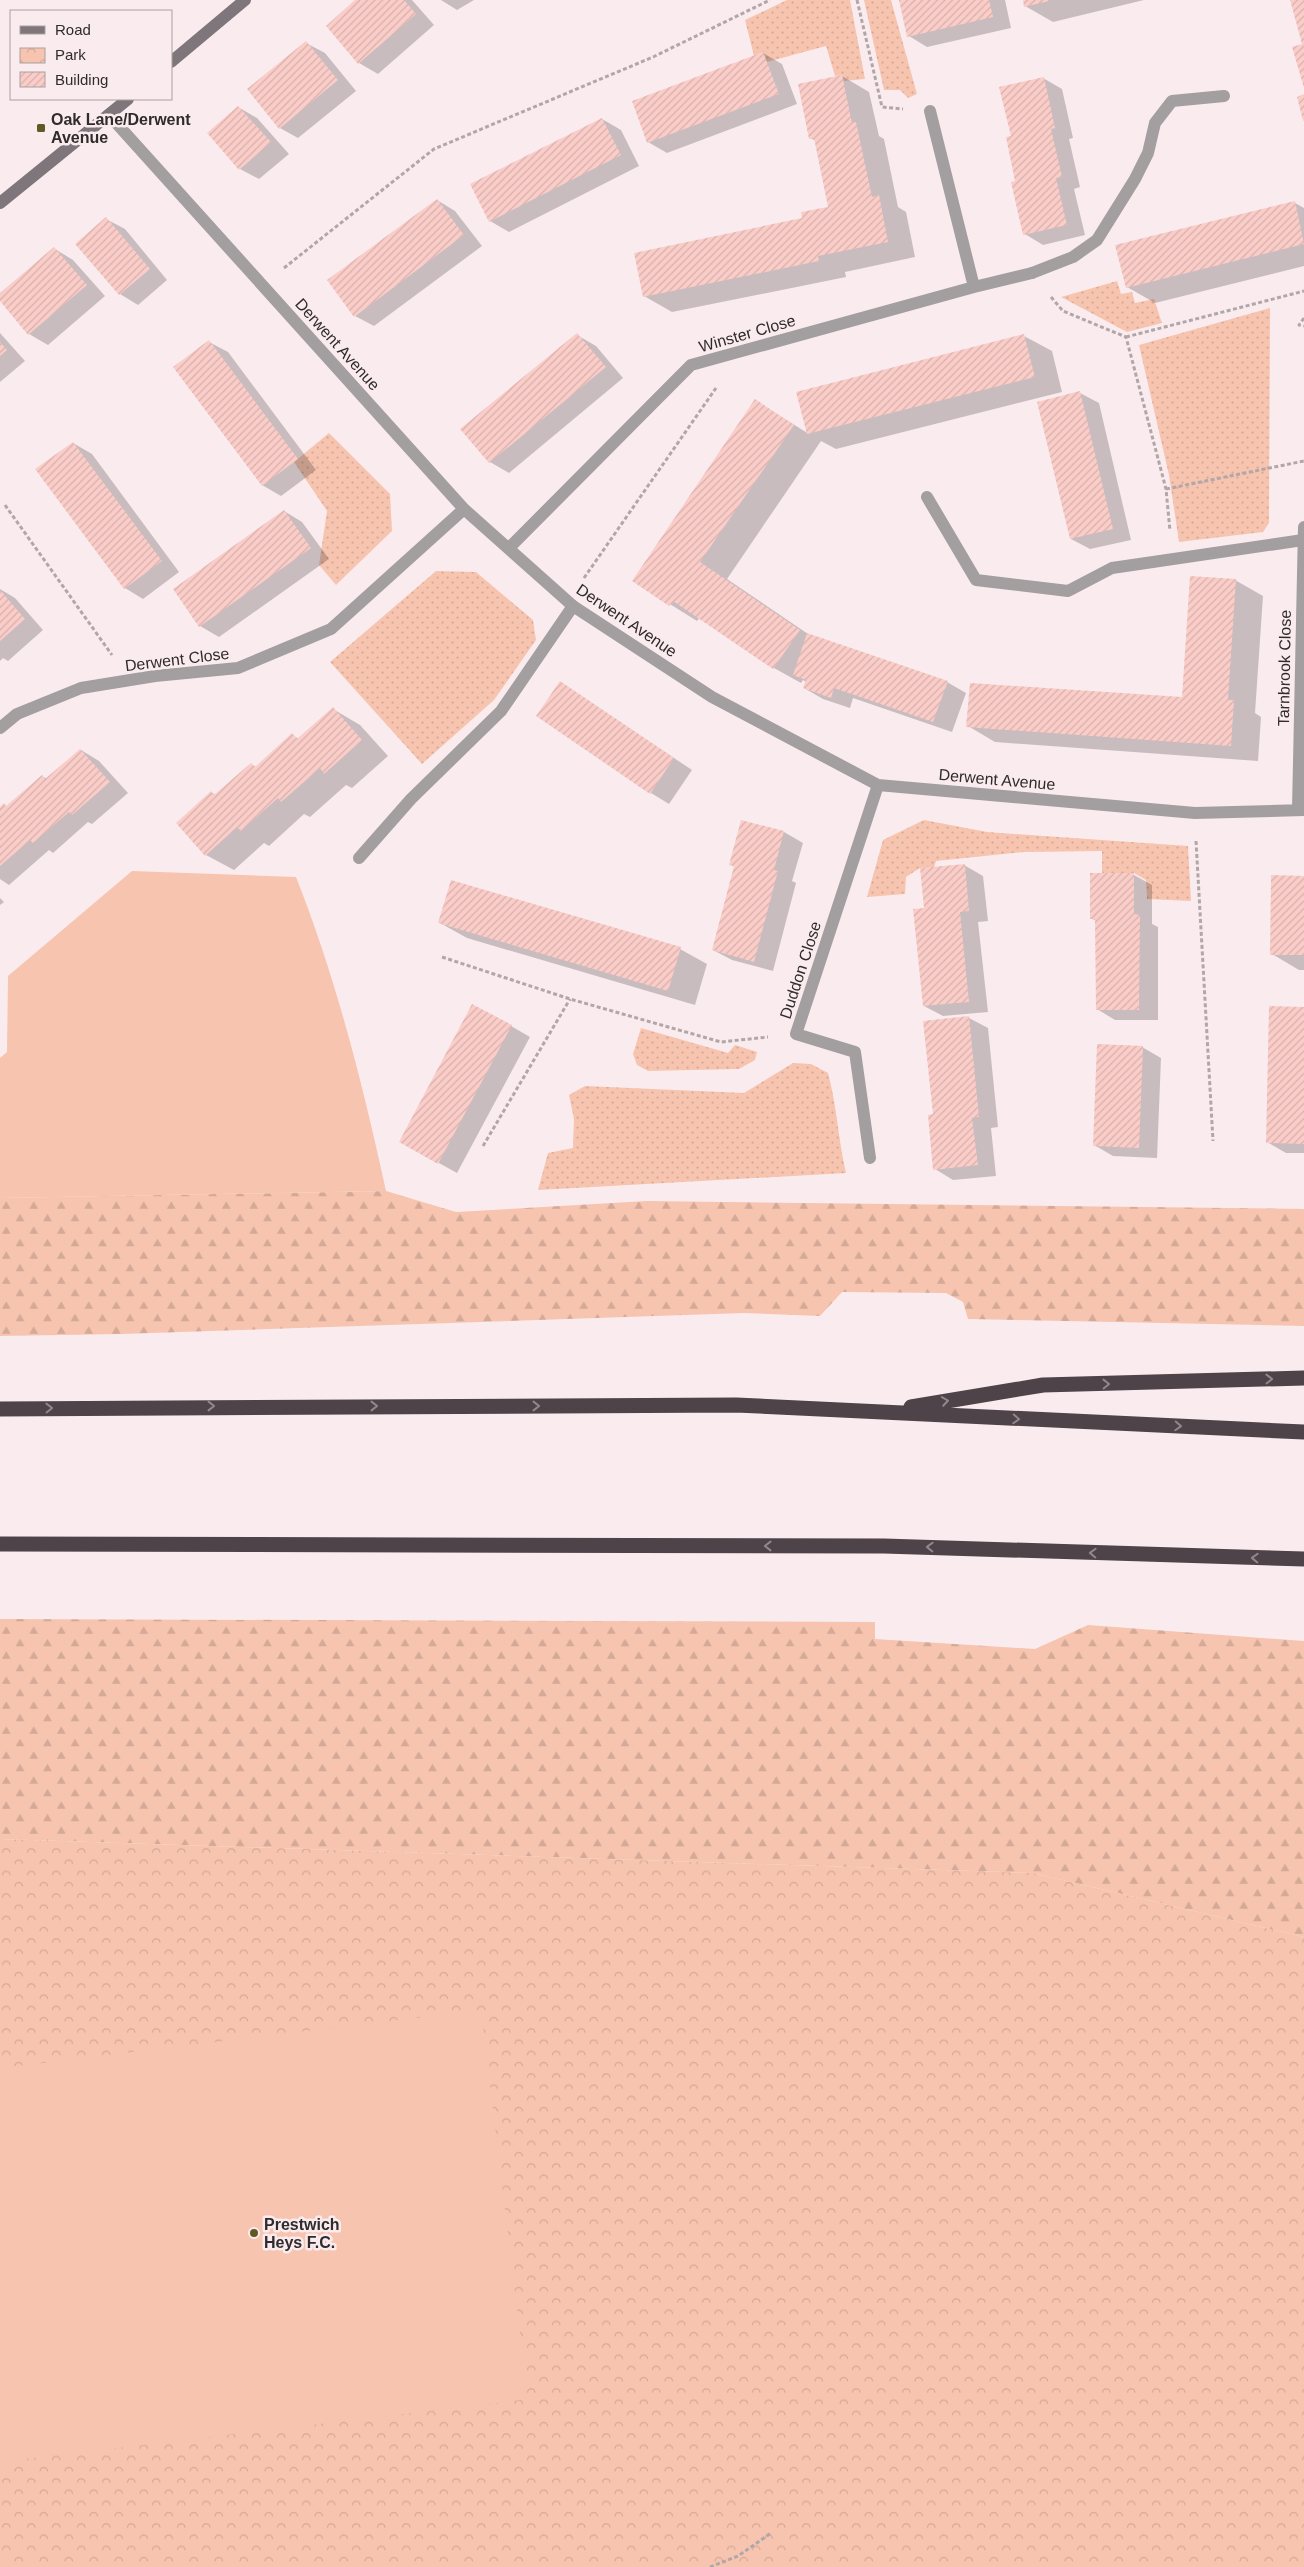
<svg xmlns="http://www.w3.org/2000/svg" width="1304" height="2567" viewBox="0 0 1304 2567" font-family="Helvetica,sans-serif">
<defs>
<pattern id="grass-dots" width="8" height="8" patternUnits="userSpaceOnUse" patternTransform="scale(1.25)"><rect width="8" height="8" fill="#f7c4af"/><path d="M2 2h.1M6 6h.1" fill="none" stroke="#d4a997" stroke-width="1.8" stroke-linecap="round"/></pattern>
<pattern id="forest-firs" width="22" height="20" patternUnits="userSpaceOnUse" patternTransform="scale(1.25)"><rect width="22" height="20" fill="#f7c4af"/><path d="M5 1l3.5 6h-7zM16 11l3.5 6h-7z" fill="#d4a997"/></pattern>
<pattern id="park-crowns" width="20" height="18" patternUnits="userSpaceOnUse" patternTransform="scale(1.25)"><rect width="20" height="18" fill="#f7c4af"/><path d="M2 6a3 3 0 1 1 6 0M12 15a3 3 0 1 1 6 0" fill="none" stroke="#d4a997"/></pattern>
<pattern id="building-hatch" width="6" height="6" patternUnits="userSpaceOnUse" patternTransform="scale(1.25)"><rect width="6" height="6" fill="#fbcdc8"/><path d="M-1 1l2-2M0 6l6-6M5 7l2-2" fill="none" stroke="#d7b0ac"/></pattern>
</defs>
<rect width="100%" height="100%" fill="#faecee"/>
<path fill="url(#grass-dots)" d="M787 0H850L865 79 844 81 842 75 835 76 826 46 767 62 763 52 754 56 745 20Z
M864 0H891L917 94 908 98 900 90H884Z
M1117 281 1121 294 1132 292 1135 303 1154 299 1162 323 1127 332 1061 297Z
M1270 308 1269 523 1263 532 1179 542 1169 475 1139 345Z
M329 433 390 494 392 531 336 585 319 565 327 511 294 462Z
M436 571 476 572 533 620 536 640 494 700 422 764 330 662Z
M924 820 987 832 1188 846 1191 901 1147 899 1146 880 1134 873H1102V851L1024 852 936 861 934 867 920 868 906 877 905 894 867 897 883 840Z
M641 1028 728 1053 735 1045 757 1052 755 1060 739 1069 648 1071 637 1065 633 1054Z
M793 1063 811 1064 828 1073C837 1106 838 1139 846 1173L538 1190 548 1153 573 1148 574 1119 569 1095 585 1086 744 1093Z"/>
<path fill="url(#forest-firs)" d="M386 1191 456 1212 647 1201 1304 1209V1326L968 1319 963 1302 946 1293 842 1292 820 1316 744 1313 121 1334 0 1336V1198Z
M0 1619 875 1622V1639L1035 1649 1088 1625 1304 1641V1937L1033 1873 0 1839Z"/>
<path fill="url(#park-crowns)" d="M0 1839 1033 1873 1304 1937V2567H0Z"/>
<path fill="#f7c4af" d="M132 871 296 877C336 978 363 1085 386 1191L0 1198V1058L7 1052 8 976Z
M481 2010 528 2399 0 2462V2068Z"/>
<path fill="#0003" d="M357 0H412L434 25 378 74 359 63Z
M441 0H474L457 10Z
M900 0H1005L1011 28 927 47 909 36Z
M1024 0H1144L1053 22 1025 6Z
M306 43 325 53 356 91 298 138 280 128Z
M763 53 782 64 797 104 667 153 648 142Z
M842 76 869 92 879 136 884 139 898 207 906 212 915 257 845 272 846 277 672 312 644 296 830 208 816 141 810 138Z
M1043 78 1062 89 1073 138 1069 139 1080 187 1074 189 1085 235 1043 245 1025 234 1012 137Z
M238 107 257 118 289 154 259 179 240 169Z
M602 119 621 130 639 166 509 232 490 221Z
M437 200 455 211 482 246 374 326 355 316Z
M1295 203 1304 208V266L1155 303 1127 287Z
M106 219 125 229 167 280 138 305 120 294Z
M55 249 73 260 105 296 48 345 29 334 0 299V295Z
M0 333 25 361 0 382Z
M577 335 596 346 623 378 509 473 490 462 462 430Z
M1024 336 1052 351 1062 392 836 449 821 441 727 579 811 636 947 682 966 693 952 732 853 698 850 708 823 699 804 688 806 682 803 680 801 683 774 668 700 617 697 621 633 581 756 401 809 434 798 392Z
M209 342 228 352 316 470 281 496 262 485Z
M1080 393 1099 403 1131 540 1090 549 1071 539Z
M73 443 92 454 179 572 143 599 125 588Z
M284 511 302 522 329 559 219 637 200 626 174 589Z
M1235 580 1263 596 1255 713 1261 717 1258 761 995 742 968 726 1183 698Z
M0 589 15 598 43 630 8 661 3 658 0 661Z
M560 682 692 770 669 804 651 793Z
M333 709 360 725 388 756 352 788 346 785 310 817 304 814 269 846 264 843 234 870 206 855 212 793 216 795 251 764 256 767 292 735 299 739Z
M81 750 99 761 128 793 92 824 88 822 53 853 49 850 9 885 0 879V809L4 805 7 807 42 776 47 779Z
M742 821 784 832 803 843 792 881 796 883 773 971 732 960 713 950 735 867 731 865Z
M964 865 983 876 988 921 978 922 988 1012 943 1016 924 1006 926 909Z
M1134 875 1152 885V924L1158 927V1020H1115L1097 1009 1096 921 1091 918Z
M1304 877V970H1299L1272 954Z
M0 898 4 902 0 905Z
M440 923 680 949 707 964 695 1005 467 938Z
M1304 1008V1153H1286L1267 1142Z
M969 1018 988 1028 998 1127 991 1128 996 1176 953 1180 935 1169 934 1115Z
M511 1026 530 1037 457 1173 419 1152Z
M1142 1047 1161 1058 1157 1158 1113 1156 1094 1145Z"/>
<path fill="url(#building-hatch)" d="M355 0H404L416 14 358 64 326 26Z
M899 0H989L993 17 907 37Z
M1023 0H1048L1049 1 1024 7Z
M1290 0H1304V88L1292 47 1302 44Z
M306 41 338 80 279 129 247 89Z
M763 52 779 94 647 143 632 101Z
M842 75 852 123 856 122 872 197 879 195 888 242 818 256 819 261 643 297 634 253 802 218 801 212 828 207 814 138 809 139 798 84Z
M1044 77 1055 128 1051 129 1062 177 1056 178 1067 225 1023 235 1011 182 1015 181 1006 137 1011 136 999 87Z
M1304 94V120L1303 121 1297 97Z
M238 106 271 142 239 170 207 133Z
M602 118 621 155 489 222 470 184Z
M437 199 464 235 354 317 327 280Z
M1295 201 1304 244 1126 288 1115 245Z
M106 217 150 269 119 295 75 244Z
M54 247 87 285 28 335 0 301V293Z
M577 333 606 367 489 463 460 429Z
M1024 334 1035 377 807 434 796 392Z
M209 340 298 459 262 486 173 367Z
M0 342 7 350 0 356Z
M1080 391 1113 529 1070 539 1037 402Z
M755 399 794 425 700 562 800 630 773 669 673 601 669 606 632 581Z
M73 442 162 561 124 589 35 469Z
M284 510 311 548 199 627 173 589Z
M1190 576 1236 579 1228 700H1234L1231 746 966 727 970 683 1182 697Z
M0 590 25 619 0 641Z
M807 633 948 681 933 722 834 688 831 698 803 688 806 680 793 675Z
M560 681 674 758 650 794 536 716Z
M333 707 362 740 324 774 320 768 281 802 278 798 241 831 237 827 205 856 176 823 211 791 214 795 251 763 255 767 292 733 297 739Z
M80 749 110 782 72 815 69 812 33 843 30 840 0 866V807L4 803 6 806 42 775 45 779Z
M741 820 784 831 774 870 778 871 754 962 712 950 734 866 729 865Z
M965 864 969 911 960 912 969 1002 923 1006 913 909 924 908 920 868Z
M1090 873H1134V914L1140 915 1139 1010H1096L1095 919H1090Z
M1271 875 1304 876V955H1270Z
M451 880 681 947 668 991 438 923Z
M472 1004 512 1025 438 1164 399 1142Z
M1269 1006 1304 1007V1144L1266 1143Z
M969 1016 979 1117 972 1118 978 1165 933 1170 928 1115 933 1114 923 1021Z
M1097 1044 1143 1046 1139 1148 1093 1146Z"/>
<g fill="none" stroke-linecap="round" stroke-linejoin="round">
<path stroke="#b1a6a8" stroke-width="3" stroke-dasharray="4 2.5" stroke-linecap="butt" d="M857 0 882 107 903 109
M284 268 434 149 653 57 770 0
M1051 297 1063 311 1126 337 1166 489 1170 531
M1304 318 1299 325 1304 326
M1126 337 1304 291
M1166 489 1304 461
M5 505 112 655
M584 578 716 388
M1196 841 1213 1141
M442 957 570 999 721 1042 768 1037
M483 1146 570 999
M710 2567 738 2556 771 2533"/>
<path stroke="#a39ea0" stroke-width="12" d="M1032 273 1073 257 1097 240 1135 179 1148 153 1155 123 1172 101 1224 96
M927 497 976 580 1068 591 1112 568 1303 540
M359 858 411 799 501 711 573 606"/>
<path stroke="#a39ea0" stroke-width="12" d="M109 115 464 509 573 606 712 697 878 785 1195 813 1304 810
M974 287 1032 273
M509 548 691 365 974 287 930 111
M0 728 17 714 81 688 155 676 238 668 331 629 464 509
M1298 809 1304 527
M870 1158 855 1052 796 1034 878 785"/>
<path stroke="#7e767a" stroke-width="12" d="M171 62 245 0
M0 203 128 99"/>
<path stroke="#4d4348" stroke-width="15" d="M911 1407 1043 1385 1304 1378
M0 1409 736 1405 1304 1432
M0 1544 884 1546 1304 1559"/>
</g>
<defs><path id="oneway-chevron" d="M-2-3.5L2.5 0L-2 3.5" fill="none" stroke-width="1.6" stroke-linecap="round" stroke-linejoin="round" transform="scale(1.25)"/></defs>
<g stroke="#92878a">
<use href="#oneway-chevron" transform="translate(1269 1379) rotate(-1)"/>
<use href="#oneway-chevron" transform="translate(1106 1384) rotate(-1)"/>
<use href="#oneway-chevron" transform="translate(945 1401) rotate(-9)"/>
<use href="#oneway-chevron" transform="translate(211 1406)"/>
<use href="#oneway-chevron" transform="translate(374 1406)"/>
<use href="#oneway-chevron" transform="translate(536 1406)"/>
<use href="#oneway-chevron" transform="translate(49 1408) rotate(-1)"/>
<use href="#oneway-chevron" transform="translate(1016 1419) rotate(3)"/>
<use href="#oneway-chevron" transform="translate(1178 1426) rotate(3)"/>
<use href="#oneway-chevron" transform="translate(768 1546) rotate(-180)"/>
<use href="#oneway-chevron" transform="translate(930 1547) rotate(-178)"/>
<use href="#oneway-chevron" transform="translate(1093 1553) rotate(-178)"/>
<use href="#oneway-chevron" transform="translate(1255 1558) rotate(-178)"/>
</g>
<g fill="#615925" stroke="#faecee" stroke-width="2">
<rect x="36" y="123" width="10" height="10" rx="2.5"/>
<circle cx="254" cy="2233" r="5"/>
</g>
<g text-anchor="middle" stroke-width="5" stroke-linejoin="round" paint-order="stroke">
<g font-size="16" font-weight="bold" fill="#302b2c" stroke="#faecee" text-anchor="start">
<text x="51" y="125">Oak Lane/Derwent<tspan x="51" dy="18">Avenue</tspan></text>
<text x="264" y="2230">Prestwich<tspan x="264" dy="18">Heys F.C.</tspan></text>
</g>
<g font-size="16" fill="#302b2c" stroke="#faecee">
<text transform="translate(747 333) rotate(-16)" y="6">Winster Close</text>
<text transform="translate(338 344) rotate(48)" y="6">Derwent Avenue</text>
<text transform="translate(627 620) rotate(34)" y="6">Derwent Avenue</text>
<text transform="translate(177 659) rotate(-7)" y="6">Derwent Close</text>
<text transform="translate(1284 668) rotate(-89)" y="6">Tarnbrook Close</text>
<text transform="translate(997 779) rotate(5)" y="6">Derwent Avenue</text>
<text transform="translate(800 970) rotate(-72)" y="6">Duddon Close</text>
</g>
</g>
<rect x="10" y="10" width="162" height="90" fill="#faecee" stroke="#a99fa0"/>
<rect x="20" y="26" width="25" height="8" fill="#7e767a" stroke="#a99fa0"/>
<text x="55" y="35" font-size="15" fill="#302b2c">Road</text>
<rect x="20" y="48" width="25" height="15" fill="url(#park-crowns)" stroke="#a99fa0"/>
<text x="55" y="60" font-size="15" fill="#302b2c">Park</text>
<rect x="20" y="72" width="25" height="15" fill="url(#building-hatch)" stroke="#a99fa0"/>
<text x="55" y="85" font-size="15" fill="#302b2c">Building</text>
</svg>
